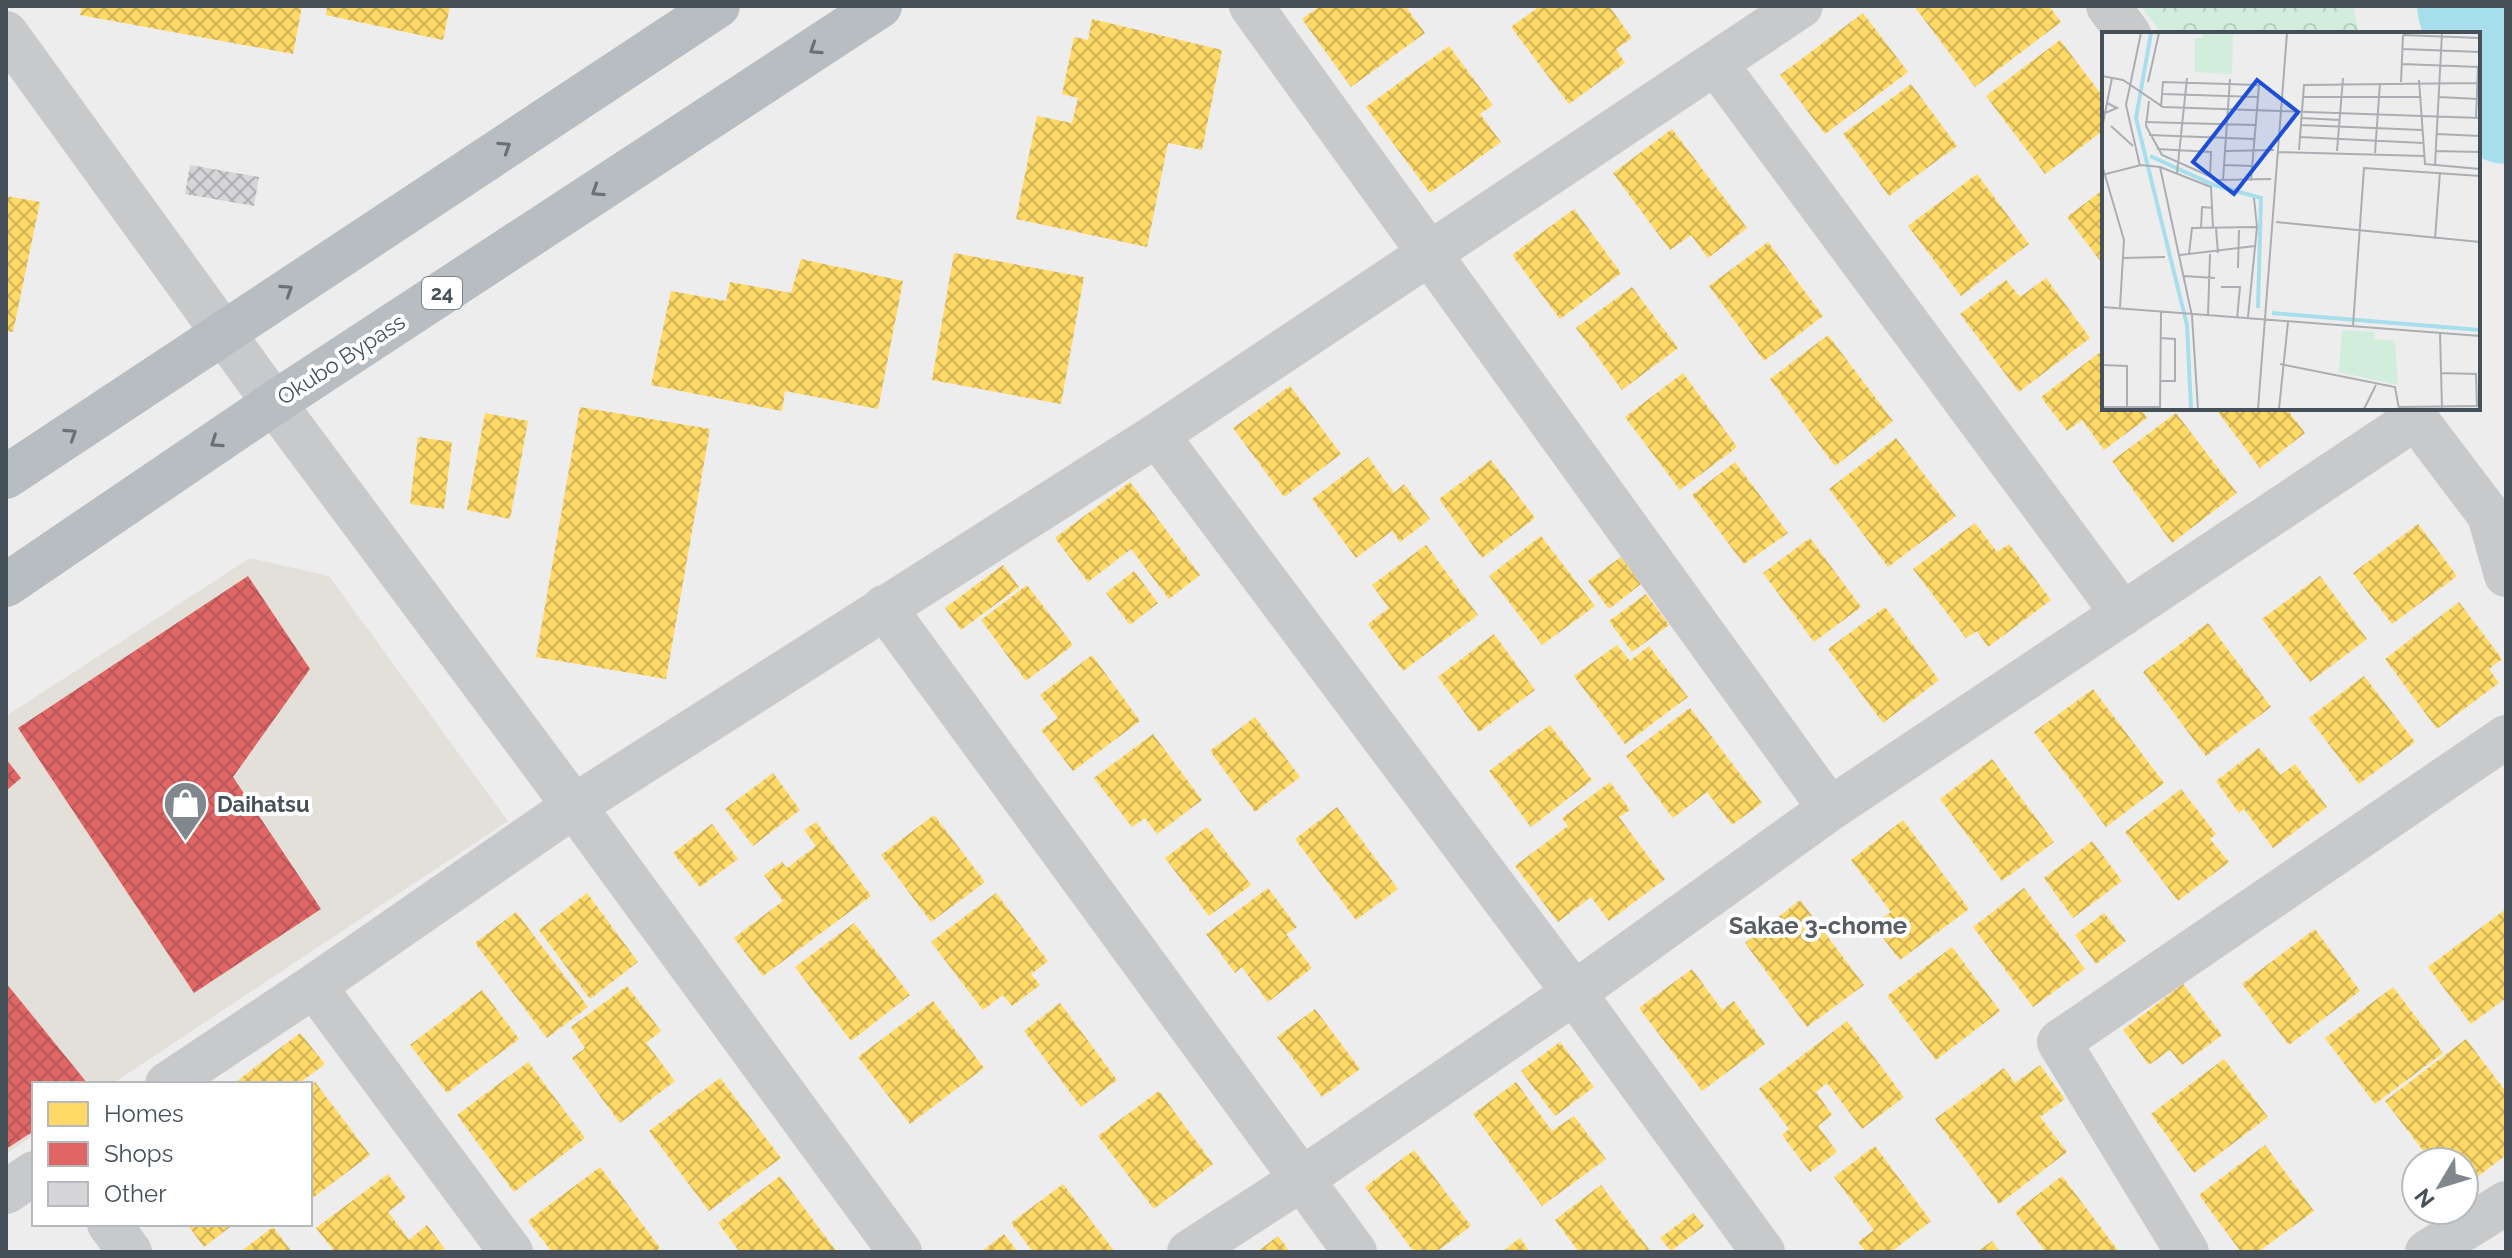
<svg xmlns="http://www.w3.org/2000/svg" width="2512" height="1258" viewBox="0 0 2512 1258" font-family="Raleway,sans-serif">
<defs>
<pattern id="forest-crowns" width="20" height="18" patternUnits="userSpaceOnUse" patternTransform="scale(2)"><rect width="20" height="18" fill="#d1eddb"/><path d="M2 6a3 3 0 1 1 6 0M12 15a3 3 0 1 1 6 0" fill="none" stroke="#b5cdbe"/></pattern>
<pattern id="homes-cross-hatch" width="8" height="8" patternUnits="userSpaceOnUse" patternTransform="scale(2)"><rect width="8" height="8" fill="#ffd966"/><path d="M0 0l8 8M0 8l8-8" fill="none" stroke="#d0b257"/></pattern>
<pattern id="shops-cross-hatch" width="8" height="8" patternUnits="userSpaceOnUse" patternTransform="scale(2)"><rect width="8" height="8" fill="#e06666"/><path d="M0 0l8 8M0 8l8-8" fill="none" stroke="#b75657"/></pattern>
<pattern id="building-cross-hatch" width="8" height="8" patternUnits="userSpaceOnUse" patternTransform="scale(2)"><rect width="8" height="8" fill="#d5d5d7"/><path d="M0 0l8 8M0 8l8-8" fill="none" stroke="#afafb1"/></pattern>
</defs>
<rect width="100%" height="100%" fill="#eeeded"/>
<path fill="#e3e0da" d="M250 558 329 576 508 821 112 1084H34V1135L6 1154V716Z"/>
<path fill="url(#forest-crowns)" d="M2141 6H2353L2359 34H2162Z"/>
<path fill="url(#homes-cross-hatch)" d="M82 6H302L293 54 80 15Z
M327 6H450L443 40 326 15Z
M1320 6H1405L1425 33 1351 87 1302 19Z
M1540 6H1609L1632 38 1616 49 1625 63 1569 104 1511 27Z
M1914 6H2049L2061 22 1975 87Z
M1863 13 1908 72 1825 134 1780 75Z
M1092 19 1222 50 1202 150 1168 143 1147 247 1016 219 1037 116 1072 123 1078 98 1062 94 1074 37 1088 40Z
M2060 40 2104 98V130L2045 174 1986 96Z
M1449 46 1493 105 1480 114 1501 142 1430 193 1366 107Z
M1911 84 1957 146 1889 196 1843 134Z
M1672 129 1747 228 1708 258 1691 235 1670 250 1613 173Z
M1977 174 2029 244 1961 296 1908 226Z
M2104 189V266L2067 217Z
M6 196 40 202 13 332 6 331Z
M1574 209 1621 273 1560 319 1512 255Z
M1768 242 1823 316 1764 361 1709 286Z
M954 253 1084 277 1061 404 932 380Z
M801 259 903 281 878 409 785 391 782 411 651 385 671 291 726 301 730 282 791 293Z
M2046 278 2090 338 2019 392 1960 314 2006 280 2020 297Z
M1632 287 1678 348 1622 390 1576 328Z
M1828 335 1893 421 1835 466 1770 379Z
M2099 353 2104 359V408H2140L2147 418 2104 450 2082 420 2067 431 2041 397Z
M1683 373 1737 447 1680 490 1625 417Z
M1290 386 1341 454 1284 497 1233 428Z
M580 407 710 429 666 679 536 657Z
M2215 408H2286L2305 433 2260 468Z
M485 413 528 421 510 519 467 510Z
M2176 413 2237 493 2172 543 2112 461Z
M418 437 452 442 444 509 410 504Z
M1896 438 1956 516 1888 567 1829 489Z
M1368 457 1394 493 1404 484 1430 519 1400 542 1392 531 1356 558 1312 499Z
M1491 460 1535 518 1482 558 1439 499Z
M1735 462 1788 533 1744 564 1692 495Z
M1130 482 1200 575 1169 599 1131 549 1088 582 1055 538Z
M1975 523 1997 552 2009 544 2051 600 1988 647 1977 631 1966 638 1913 569Z
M2418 524 2457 576 2392 624 2353 573Z
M1541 536 1595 606 1542 645 1489 576Z
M1810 538 1861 607 1814 642 1763 573Z
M1426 545 1478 615 1403 671 1368 624 1389 608 1372 585Z
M1621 557 1641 584 1609 609 1588 581Z
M1003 565 1019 587 961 630 945 608Z
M1134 571 1158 603 1130 625 1106 593Z
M2320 576 2367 639 2310 682 2262 619Z
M1027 585 1073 645 1026 681 981 620Z
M1646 594 1669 625 1632 652 1609 621Z
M2459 602 2502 659 2489 669 2499 683 2437 729 2385 659Z
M1885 607 1939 680 1883 723 1828 649Z
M2208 623 2271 707 2206 756 2143 672Z
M1494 634 1535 690 1479 732 1438 677Z
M1617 645 1630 661 1649 646 1688 697 1625 744 1574 676Z
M1092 655 1140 721 1073 771 1041 730 1058 718 1040 695Z
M2364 676 2415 742 2359 784 2309 718Z
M2093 689 2164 783 2106 827 2034 732Z
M1690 708 1762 803 1732 825 1707 792 1673 818 1626 756Z
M1255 717 1300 777 1255 812 1210 751Z
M1550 725 1592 780 1531 827 1489 771Z
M1153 734 1202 800 1157 834 1145 818 1132 827 1094 778Z
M2259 748 2281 775 2295 764 2327 807 2273 848 2244 809 2239 813 2216 781Z
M1992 759 2054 842 2002 881 1940 799Z
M773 773 800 810 753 846 725 809Z
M1610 782 1630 810 1619 817 1665 879 1609 921 1591 897 1558 922 1515 866 1568 826 1562 818Z
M2181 789 2216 834 2210 839 2229 862 2178 901 2125 832Z
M1337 807 1398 889 1356 920 1295 839Z
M934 815 985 882 931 922 881 855Z
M1903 820 1969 909 1900 960 1873 925 1891 912 1851 860Z
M816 822 871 896 763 976 734 938 783 901 764 875 782 862 787 868 816 846 804 830Z
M712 824 738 859 700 887 673 853Z
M1207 827 1251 885 1209 916 1165 858Z
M2092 841 2122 881 2073 918 2044 878Z
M1268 888 1297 927 1286 934 1312 968 1268 1002 1242 967 1235 973 1206 934Z
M2024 888 2085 969 2033 1007 1973 927Z
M587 893 638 962 590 999 539 930Z
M996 893 1048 961 1031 974 1040 985 1012 1006 1003 995 983 1010 931 942Z
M1800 900 1864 985 1807 1027 1745 943Z
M2506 909V998L2471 1024 2428 967Z
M516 912 588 1007 547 1038 475 943Z
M2104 913 2126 941 2096 964 2075 935Z
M854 923 910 995 851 1041 795 967Z
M2315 929 2360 991 2289 1045 2242 984Z
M1952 947 2000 1011 1936 1060 1887 996Z
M1692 969 1722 1010 1734 1001 1765 1044 1702 1091 1639 1008Z
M2183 984 2222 1035 2182 1065 2170 1050 2149 1065 2123 1030Z
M627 986 661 1031 646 1043 675 1081 620 1123 572 1058 585 1048 571 1027Z
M2393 987 2443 1053 2375 1104 2325 1038Z
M482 990 519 1039 447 1093 410 1045Z
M933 1001 984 1068 910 1124 858 1057Z
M1060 1003 1117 1080 1081 1107 1024 1031Z
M1315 1009 1360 1069 1322 1097 1277 1037Z
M1847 1021 1904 1097 1862 1129 1827 1083 1816 1092 1832 1115 1818 1126 1837 1152 1810 1172 1782 1135 1789 1129 1759 1089Z
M300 1033 325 1064 298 1084H239L237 1081Z
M2466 1039 2506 1092V1155L2464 1187V1162H2432L2385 1101Z
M1560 1042 1594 1087 1555 1116 1521 1071Z
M2224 1059 2268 1117 2194 1173 2151 1114Z
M528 1062 585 1138 514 1192 457 1115Z
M2040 1065 2065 1099 2040 1117 2067 1152 1999 1204 1935 1119 2004 1068 2015 1083Z
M720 1078 781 1158 709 1211 649 1131Z
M315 1082 370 1155 310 1200V1085Z
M1516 1082 1552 1131 1574 1116 1606 1159 1542 1206 1473 1114Z
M1159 1091 1213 1164 1154 1209 1098 1136Z
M2265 1145 2314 1211 2258 1252H2241L2199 1195Z
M1875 1146 1931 1221 1891 1252H1866L1858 1242 1874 1230 1834 1177Z
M1414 1150 1471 1226 1436 1252H1414L1365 1187Z
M600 1167 660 1248 655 1252H552L528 1221Z
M388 1174 406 1198 388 1212 409 1240 427 1225 445 1249 441 1252H335L316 1228Z
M780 1176 837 1252H740L718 1223Z
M2062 1176 2119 1252H2046L2015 1212Z
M1063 1184 1115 1252H1033L1011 1223Z
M1601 1185 1651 1252H1579L1555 1220Z
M1693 1213 1704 1226 1671 1251 1660 1238Z
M187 1224H234L204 1247Z
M273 1227 292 1252H240Z
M1004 1234 1018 1252H981Z
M1278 1236 1290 1252H1257Z
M1520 1238 1530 1252H1502Z
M1992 1241 2000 1252H1977Z"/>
<path fill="url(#shops-cross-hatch)" d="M248 576 310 669 233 777 321 909 194 993 18 728Z
M6 759 21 778 6 791Z
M6 983 88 1084H34V1131L6 1149Z"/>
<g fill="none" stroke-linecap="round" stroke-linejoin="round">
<path stroke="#a6deeb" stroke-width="110" d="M2472 6 2506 109"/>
</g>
<path fill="url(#building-cross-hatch)" d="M190 165 259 177 254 206 185 194Z"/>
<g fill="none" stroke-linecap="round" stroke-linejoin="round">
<path stroke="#c7c9cb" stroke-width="44" d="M1251 6 1830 809
M2108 6 2129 34
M6 33 274 403 574 806 900 1252
M1716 64 2123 614
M2408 408 2489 515 2506 575
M1157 435 1574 993 1763 1252
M884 607 1355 1252
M314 986 511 1252
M167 1084 314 986 574 806 1157 435 1801 6
M6 1192 34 1173
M109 1224 130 1252
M1189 1252 1302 1179 1574 993 1830 809 2416 418
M2187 1252 2059 1042 2506 737
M2427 1252 2506 1203"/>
<path stroke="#b8bdc2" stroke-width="44" d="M6 477 718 6
M6 585 274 403 880 6"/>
</g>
<defs><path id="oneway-chevron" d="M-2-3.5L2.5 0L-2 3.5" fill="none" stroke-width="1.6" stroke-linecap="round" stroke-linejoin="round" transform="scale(2)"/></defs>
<g stroke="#687178">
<use href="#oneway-chevron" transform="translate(815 49) rotate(147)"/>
<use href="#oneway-chevron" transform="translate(505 147) rotate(-33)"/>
<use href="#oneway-chevron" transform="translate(597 191) rotate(147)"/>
<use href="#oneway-chevron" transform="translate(287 290) rotate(-33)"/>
<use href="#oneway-chevron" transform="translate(71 434) rotate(-33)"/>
<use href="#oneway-chevron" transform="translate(216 442) rotate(146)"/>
</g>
<defs>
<symbol id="shop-pin" viewBox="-11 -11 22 30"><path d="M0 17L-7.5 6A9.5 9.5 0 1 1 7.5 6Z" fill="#80878d" stroke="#fff"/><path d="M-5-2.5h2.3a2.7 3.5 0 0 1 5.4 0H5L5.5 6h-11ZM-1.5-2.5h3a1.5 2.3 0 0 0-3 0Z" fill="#fff"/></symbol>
</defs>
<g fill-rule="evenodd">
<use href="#shop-pin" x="160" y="778" width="51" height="69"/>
</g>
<g text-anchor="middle" stroke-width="8" stroke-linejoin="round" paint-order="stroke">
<rect fill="#fff" stroke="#7d848b" stroke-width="2" x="422" y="277" width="40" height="32" rx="6"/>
<g font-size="20" font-weight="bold" fill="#455059">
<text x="442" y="300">24</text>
</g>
<g font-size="22" fill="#455059" stroke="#fff">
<text transform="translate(341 359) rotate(-33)" y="8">Okubo Bypass</text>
</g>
<g font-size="22" font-weight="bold" fill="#455059" stroke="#fff" text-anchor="start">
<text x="217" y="812">Daihatsu</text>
</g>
<g font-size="24" font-weight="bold" fill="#595d61" stroke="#fff">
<text x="1818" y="934">Sakae 3-chome</text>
</g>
</g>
<g transform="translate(2102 32)">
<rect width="378" height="378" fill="#eeeded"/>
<path d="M101 1H131L130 42 93 40V6H101ZM240 298 272 300V307L293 309 296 353 237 340Z" fill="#d1eddb"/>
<path fill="none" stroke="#a6deeb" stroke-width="4" d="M49 1 34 86 85 293 89 377M48 124 112 153 159 166 156 276M170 281 378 298"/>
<path fill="none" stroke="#aaaeb2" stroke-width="2" d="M301 3 378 6M301 17 378 20M300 32 378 35M0 44 21 48 61 75 378 86M317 48 323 132 378 137M46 50 57 1M299 50 301 3M61 62 156 65M201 65H318M337 65 376 67M47 69 44 94 60 123 116 148 169 147M59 75 61 50 157 53 149 149M3 81 15 76 5 71M199 86 238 88M374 86 376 35M43 90 153 93M199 93 320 98M9 94 31 114M0 96 10 46M335 102 378 104M47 103 152 107M198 105 321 111M55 117 109 120 108 145M197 118 202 53 375 51M123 119 172 118M235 119 241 46M334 119 378 120M176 120 322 124M273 121 278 51M0 133 22 208 18 275M122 133 150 134M333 133 340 1M38 134 24 73 39 1M58 135 109 155 111 196M75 141 85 46M0 143 39 133 58 135 90 284 96 377M121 148 128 47M152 166 155 195M174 190 378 210M114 196 116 221M99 197 100 175 111 176M333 207 338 140M87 222 90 196 155 195 146 285M78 223 153 214M21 226 63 225M136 236 137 198M82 244 113 246M119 255H138L135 287M0 275 378 304M106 283 108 222M251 294 262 136 378 144M338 301 340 376M178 332 293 355 297 377M0 333 25 334V375M339 341 374 342 375 374M58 349H73V307L58 306M0 375H58M297 375 378 374M58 377 59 280M156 377 185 1M177 377 186 290M262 377 274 353"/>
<path fill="#1d4ed8" fill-opacity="0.15" stroke="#1d4ed8" stroke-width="4" d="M155 48 196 80 132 162 91 130Z"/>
<rect width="378" height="378" fill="none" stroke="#455059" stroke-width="4"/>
</g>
<rect width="2512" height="1258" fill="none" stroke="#455059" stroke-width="16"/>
<rect x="32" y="1082" width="280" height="144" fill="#ffffff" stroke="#b5b9bd" stroke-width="2"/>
<rect x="48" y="1102" width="40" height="24" fill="#ffd966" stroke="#b5b9bd" stroke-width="2"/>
<text x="104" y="1122" font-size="24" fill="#455059">Homes</text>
<rect x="48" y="1142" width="40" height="24" fill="#e06666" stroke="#b5b9bd" stroke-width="2"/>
<text x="104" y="1162" font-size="24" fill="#455059">Shops</text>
<rect x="48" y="1182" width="40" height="24" fill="#d5d5d7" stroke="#b5b9bd" stroke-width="2"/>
<text x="104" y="1202" font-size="24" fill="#455059">Other</text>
<g transform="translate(2440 1186) rotate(232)"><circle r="38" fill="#ffffff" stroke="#b5b9bd" stroke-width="2"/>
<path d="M0-6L14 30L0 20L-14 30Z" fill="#80878d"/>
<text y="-12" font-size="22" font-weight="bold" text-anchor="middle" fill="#455059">N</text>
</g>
</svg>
